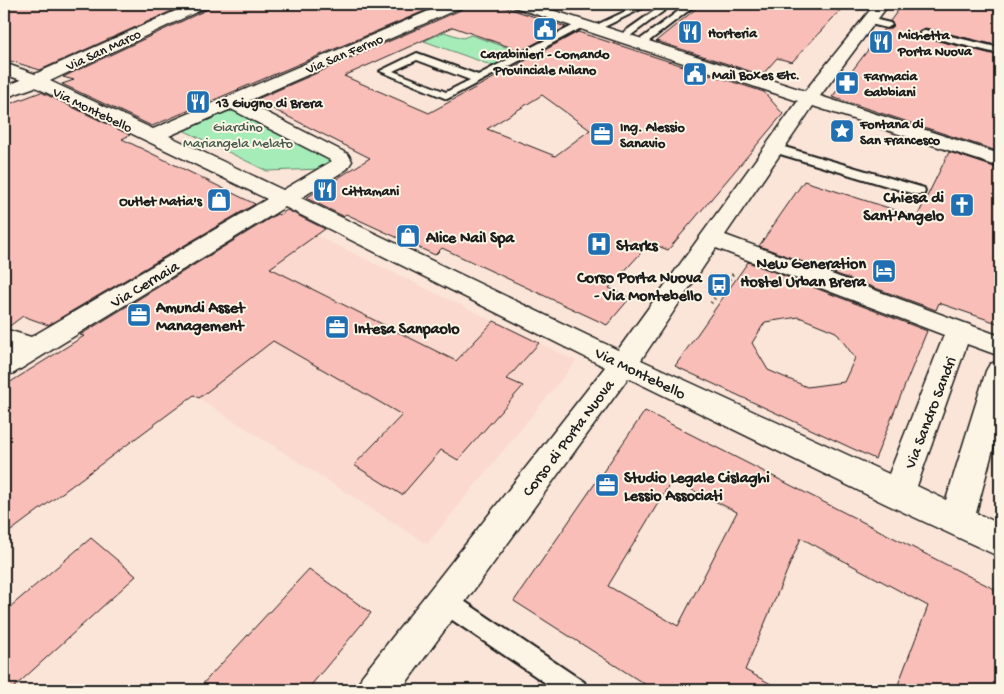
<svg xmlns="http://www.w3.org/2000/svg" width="1004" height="694" viewBox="0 0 1004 694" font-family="'Gochi Hand',sans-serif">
<rect width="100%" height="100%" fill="#fbe4d8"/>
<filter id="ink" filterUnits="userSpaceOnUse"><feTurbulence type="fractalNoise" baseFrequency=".02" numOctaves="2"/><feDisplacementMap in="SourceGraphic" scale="10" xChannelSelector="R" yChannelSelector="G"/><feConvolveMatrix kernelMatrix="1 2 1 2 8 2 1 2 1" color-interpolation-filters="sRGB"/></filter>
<g filter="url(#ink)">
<path fill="#fbd9ce" d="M278 217 576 361 427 544 194 395 159 369Z"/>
<path fill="#a5ecb9" stroke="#60846a" d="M444 32 463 38 471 35 523 53 496 67 424 41Z
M239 111 335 161 320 169 267 171 183 130 222 112Z"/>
<path fill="#fabeb8" stroke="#1c1c1c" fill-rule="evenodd" d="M4 4H187L40 70 4 59Z
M211 4H441L152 126 62 84 74 80 63 77 208 9Z
M466 4H495L566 27 521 51 453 27 344 76 429 113 578 32 764 92 783 114 668 250 650 243 609 288 630 298 607 325 442 248 435 255 346 214 343 216 306 198 370 158 255 100 463 9ZM542 95 590 130 555 156 487 129Z
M702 4H846L792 62 777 58 762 75 656 41Z
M903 4H945L963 7 966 4H1000V46L925 28 918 33 922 37 1000 56V152L832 97 884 29 893 27V24L890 21Z
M41 92 130 135 122 139 255 204 48 325 23 316 7 328 4 327V106Z
M949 152 1000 169V324L939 303 936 310 759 246 804 181 917 217Z
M287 210 325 229 270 268 456 361 494 321 539 343 507 379 523 386 458 460 441 450 402 495 354 465 402 415 273 341 199 398 194 395 4 536V386L84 336 80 335 277 214 279 215Z
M748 262 927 331 875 459 675 366ZM799 317 836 332 855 358 844 382 807 387 768 370 752 343 765 322Z
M645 411 1000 592V690H896L928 606 801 538 745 670 782 690H654L514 601ZM672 480 737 512 678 626 608 586Z
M91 538 136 576 11 690H4V612Z
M309 569 371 613 307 690H197Z"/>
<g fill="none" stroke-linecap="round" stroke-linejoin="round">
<defs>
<path id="lane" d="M641 4H651L598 30 595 31 590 28Z
M664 4H673L626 39H620V35Z
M688 4H697L644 45H638V41Z
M869 18 890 23 892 25 887 28 866 23V19Z
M582 21 587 24 585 26 447 99 380 71 417 53 478 75ZM417 60 470 80 446 92 393 71Z
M925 30 1000 48V54L922 35 920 33Z
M774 144 924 188 925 191 924 194H914L770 151 768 148 770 145Z
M444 590 452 593 584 682 588 690H556L436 609 433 601 436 593Z"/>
<path id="street" d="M191 4H209L207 7 50 81 153 129 445 4H464L462 7 246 102 348 154 352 161 347 169 301 198 618 350 798 101 514 7 512 4H533L805 91 875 4H889L820 96 1000 154V167L813 106 725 235 1000 336V356L967 344 917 486 946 500 986 371 990 364 1000 361V423L976 513 1000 524V557L886 504 628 378 401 690H356L362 676 605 367 285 207 14 373 4 376V353L8 350 4 349V329L31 337 267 199 35 87 4 98V87L21 80 4 74V63L35 74ZM231 109 332 161 283 190 169 136ZM716 248 944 335 889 474 641 360Z"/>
</defs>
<use href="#lane" stroke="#1c1c1c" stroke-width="4"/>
<use href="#street" stroke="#1c1c1c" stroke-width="3"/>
<path stroke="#1c1c1c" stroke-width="3" stroke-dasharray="1 4" stroke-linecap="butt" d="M711 303 735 271"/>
<use href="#lane" fill="#fcf5e5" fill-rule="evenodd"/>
<use href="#street" fill="#fcf5e5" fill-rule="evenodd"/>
</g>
</g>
<defs>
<symbol id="civic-square" viewBox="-11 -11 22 22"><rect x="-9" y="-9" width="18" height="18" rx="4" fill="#1f6fb2" stroke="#fcf5e5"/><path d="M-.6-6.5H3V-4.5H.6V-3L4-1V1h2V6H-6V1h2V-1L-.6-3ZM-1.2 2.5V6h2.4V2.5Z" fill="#fff"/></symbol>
<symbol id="restaurant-square" viewBox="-11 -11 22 22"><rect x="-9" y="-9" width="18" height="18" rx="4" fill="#1f6fb2" stroke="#fcf5e5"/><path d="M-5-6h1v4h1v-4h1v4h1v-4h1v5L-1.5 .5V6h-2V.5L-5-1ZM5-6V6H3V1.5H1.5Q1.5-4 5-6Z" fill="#fff"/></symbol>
<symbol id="pharmacy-square" viewBox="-11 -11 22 22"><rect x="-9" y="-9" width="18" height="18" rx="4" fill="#1f6fb2" stroke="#fcf5e5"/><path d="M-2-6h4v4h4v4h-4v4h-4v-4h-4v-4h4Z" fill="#fff"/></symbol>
<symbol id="sight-square" viewBox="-11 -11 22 22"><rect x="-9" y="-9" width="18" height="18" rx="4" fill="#1f6fb2" stroke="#fcf5e5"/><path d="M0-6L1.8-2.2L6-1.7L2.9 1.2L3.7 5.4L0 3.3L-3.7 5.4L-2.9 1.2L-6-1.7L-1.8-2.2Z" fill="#fff"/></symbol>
<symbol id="office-square" viewBox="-11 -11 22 22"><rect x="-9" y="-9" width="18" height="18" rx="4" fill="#1f6fb2" stroke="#fcf5e5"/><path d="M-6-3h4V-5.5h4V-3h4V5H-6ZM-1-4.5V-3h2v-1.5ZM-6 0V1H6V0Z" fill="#fff"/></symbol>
<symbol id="shop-square" viewBox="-11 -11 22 22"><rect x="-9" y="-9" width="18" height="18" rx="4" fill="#1f6fb2" stroke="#fcf5e5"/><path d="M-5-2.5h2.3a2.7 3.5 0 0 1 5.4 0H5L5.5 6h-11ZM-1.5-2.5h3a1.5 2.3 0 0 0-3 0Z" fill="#fff"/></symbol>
<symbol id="church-square" viewBox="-11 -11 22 22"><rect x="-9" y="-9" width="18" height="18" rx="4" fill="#1f6fb2" stroke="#fcf5e5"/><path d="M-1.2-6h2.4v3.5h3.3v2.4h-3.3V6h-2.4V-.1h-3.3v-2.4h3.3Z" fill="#fff"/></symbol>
<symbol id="hospital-square" viewBox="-11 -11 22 22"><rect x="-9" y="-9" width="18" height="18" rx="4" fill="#1f6fb2" stroke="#fcf5e5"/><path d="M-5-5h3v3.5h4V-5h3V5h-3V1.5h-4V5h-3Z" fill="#fff"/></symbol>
<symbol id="hotel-square" viewBox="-11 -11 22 22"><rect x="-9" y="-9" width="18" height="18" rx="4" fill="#1f6fb2" stroke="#fcf5e5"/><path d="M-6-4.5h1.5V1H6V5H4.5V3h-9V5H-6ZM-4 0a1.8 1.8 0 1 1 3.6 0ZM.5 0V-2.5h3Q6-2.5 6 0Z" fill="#fff"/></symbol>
<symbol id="bus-square" viewBox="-11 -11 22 22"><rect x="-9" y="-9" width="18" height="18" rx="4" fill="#1f6fb2" stroke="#fcf5e5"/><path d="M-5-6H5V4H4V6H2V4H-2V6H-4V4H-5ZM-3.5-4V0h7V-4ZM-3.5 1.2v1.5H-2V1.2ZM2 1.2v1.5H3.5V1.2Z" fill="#fff"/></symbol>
</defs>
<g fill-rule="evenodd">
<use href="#civic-square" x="531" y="15" width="28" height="28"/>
<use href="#restaurant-square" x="676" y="18" width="28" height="28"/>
<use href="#restaurant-square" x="867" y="28" width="28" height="28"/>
<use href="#civic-square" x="681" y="60" width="28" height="28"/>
<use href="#pharmacy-square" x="833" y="69" width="28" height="28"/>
<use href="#restaurant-square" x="184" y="88" width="28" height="28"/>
<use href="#sight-square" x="828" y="117" width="28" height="28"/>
<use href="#office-square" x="588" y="120" width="28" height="28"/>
<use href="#restaurant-square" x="311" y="176" width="28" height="28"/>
<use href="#shop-square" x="205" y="186" width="28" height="28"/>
<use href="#church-square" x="948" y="191" width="28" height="28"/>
<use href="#shop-square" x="394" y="222" width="28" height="28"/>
<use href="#hospital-square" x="585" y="230" width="28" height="28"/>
<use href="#hotel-square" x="870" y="257" width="28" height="28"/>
<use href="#bus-square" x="705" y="271" width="28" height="28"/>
<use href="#office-square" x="125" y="301" width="28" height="28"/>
<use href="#office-square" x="323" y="313" width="28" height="28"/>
<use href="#office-square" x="593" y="471" width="28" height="28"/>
</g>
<g text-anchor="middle" stroke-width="4" stroke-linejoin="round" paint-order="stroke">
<g font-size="14" font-weight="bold" fill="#1c1c1c" stroke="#fcf5e5" text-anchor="start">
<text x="708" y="37">Horteria</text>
<text x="898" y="39">Michetta<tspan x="898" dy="16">Porta Nuova</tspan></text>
<text x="545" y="58" text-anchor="middle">Carabinieri - Comando<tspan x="545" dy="16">Provinciale Milano</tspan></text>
<text x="712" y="79">Mail Boxes Etc.</text>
<text x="864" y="80">Farmacia<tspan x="864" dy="16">Gabbiani</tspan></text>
<text x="216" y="107">13 Giugno di Brera</text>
<text x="860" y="128">Fontana di<tspan x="860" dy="16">San Francesco</tspan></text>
<text x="620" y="131">Ing. Alessio<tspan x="620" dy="16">Sanavio</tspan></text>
<text x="342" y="195">Cittamani</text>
<text x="202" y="205" text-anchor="end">Outlet Matia's</text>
</g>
<g font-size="14" fill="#1c1c1c" stroke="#fcf5e5">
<text transform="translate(103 49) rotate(-25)" y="5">Via San Marco</text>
<text transform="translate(344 53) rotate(-23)" y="5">Via San Fermo</text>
<text transform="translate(93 109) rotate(26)" y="5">Via Montebello</text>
</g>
<g font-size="14" fill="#455a4b" stroke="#fcf5e5">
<text x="238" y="131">Giardino<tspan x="238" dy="16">Mariangela Melato</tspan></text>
</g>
<g font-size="16" font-weight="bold" fill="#1c1c1c" stroke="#fcf5e5" text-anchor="start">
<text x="944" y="202" text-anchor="end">Chiesa di<tspan x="944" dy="18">Sant'Angelo</tspan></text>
<text x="426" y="242">Alice Nail Spa</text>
<text x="616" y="250">Starks</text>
<text x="866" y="268" text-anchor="end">New Generation<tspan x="866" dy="18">Hostel Urban Brera</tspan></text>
<text x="702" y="282" text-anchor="end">Corso Porta Nuova<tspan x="702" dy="18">- Via Montebello</tspan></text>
<text x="156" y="312">Amundi Asset<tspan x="156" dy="18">Management</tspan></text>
<text x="354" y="333">Intesa Sanpaolo</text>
<text x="624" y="482">Studio Legale Cislaghi<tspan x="624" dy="18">Lessio Associati</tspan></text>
</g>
<g font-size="16" fill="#1c1c1c" stroke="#fcf5e5">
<text transform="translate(144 283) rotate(-31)" y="6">Via Cernaia</text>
<text transform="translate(641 372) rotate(26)" y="6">Via Montebello</text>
<text transform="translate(929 412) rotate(-69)" y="6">Via Sandro Sandri</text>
<text transform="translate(567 437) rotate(-53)" y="6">Corso di Porta Nuova</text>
</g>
</g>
<rect width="1004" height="694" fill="none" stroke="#fcf5e5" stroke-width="20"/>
<rect x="10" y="10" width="984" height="674" fill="none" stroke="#1c1c1c" stroke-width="2" filter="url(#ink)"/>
</svg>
